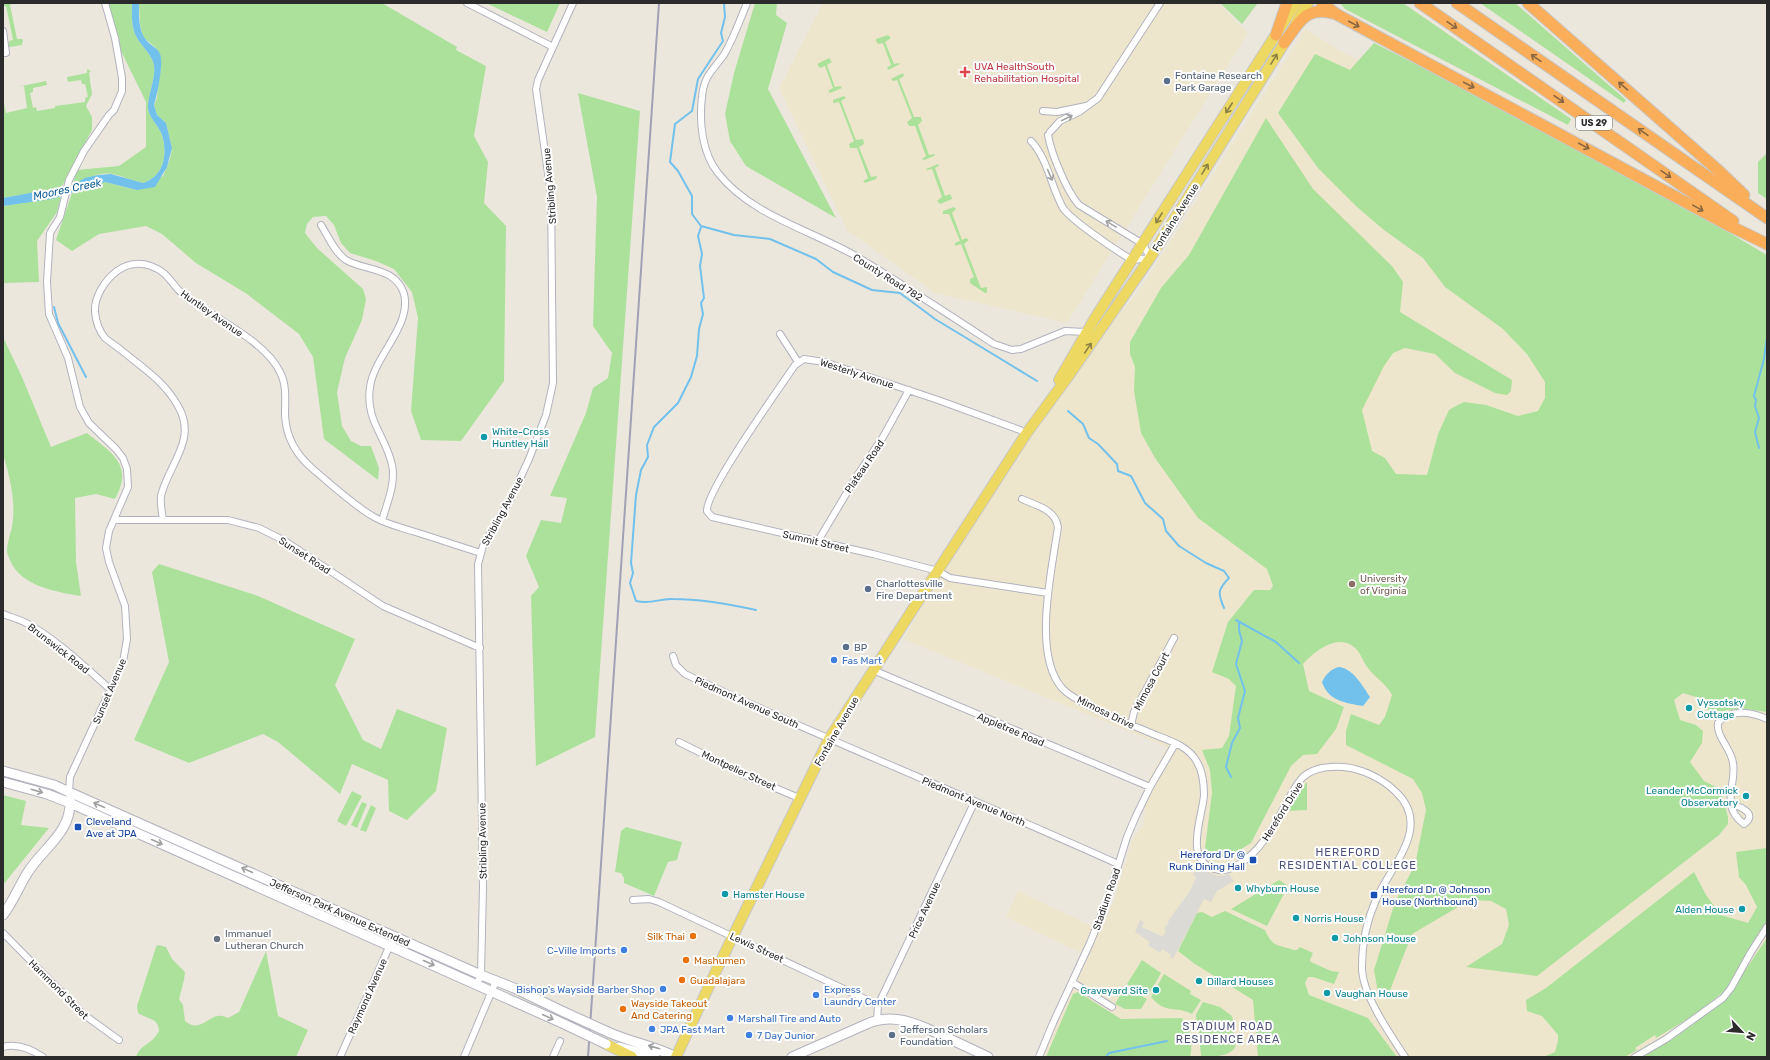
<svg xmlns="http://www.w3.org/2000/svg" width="1770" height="1060" viewBox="0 0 1770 1060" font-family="Rubik,sans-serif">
<rect width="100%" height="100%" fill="#ece7dd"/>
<path fill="#ede6cd" d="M823 3H1218L1248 33 1067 323 935 293 847 230 779 88Z
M1305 29 1344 53 1767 269V1057H1039L1085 955 1006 917 1018 891 1096 928 1100 919 1105 921 1115 897 1132 840 1144 824 1146 783 1167 747 903 639 970 528 1027 443 1057 387 1104 334 1144 283Z"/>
<path fill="#ace19b" d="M3 3H15L10 5 17 39H22L23 40 22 45 10 47 8 46 9 41 13 40 6 6H3Z
M108 3H132C132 14 131 26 136 36 141 46 152 54 154 65 156 79 148 93 148 107 148 117 159 126 162 135 168 154 164 176 143 183 132 181 123 176 113 174 97 171 85 181 72 186L77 170 119 166 146 147V102L121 51Z
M139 3H382L457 47 456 50 486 66 474 136 488 162 484 203 506 226 504 381 461 441 421 440 411 411 418 318 412 292 394 269 376 261 350 253 341 243 334 225 326 216 313 217 307 224 305 233 317 248 363 289 366 299 362 320 345 358 337 392 342 426 351 441 361 446H371L379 468 378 480 324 439 313 357 299 334 247 294 196 263 162 234 146 226 99 234 72 251 56 240 72 193 92 185 105 182 137 190 163 176 170 159 172 148 166 123 157 115 154 105 157 98 159 75 161 69 156 48 143 37 140 25Z
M486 3H560L547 32Z
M755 3H777L776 15 787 23 768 89 836 218 746 166 730 141 725 114 734 73Z
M1220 3H1258L1242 24Z
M1340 3H1403L1571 119 1568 125 1345 9Z
M1480 3H1515L1626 100 1624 103Z
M888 35 891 38 885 42 894 64 898 63 900 64 888 70 887 68 891 65 883 43 878 44 876 41V39Z
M1374 43C1507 110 1639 178 1767 255V712C1749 709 1730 706 1713 715L1696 697 1683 693 1674 700 1680 720 1696 725 1703 731 1702 743 1690 762 1704 781 1720 789 1728 817V824L1719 835 1537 976 1466 967 1502 944 1509 925 1506 909 1491 901 1470 900 1412 934 1387 998H1379L1374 970 1395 902 1415 865 1426 810 1422 793 1413 779 1346 745V731L1351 714 1379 725 1385 717 1392 695C1385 682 1376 679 1368 668 1363 662 1360 651 1354 647 1337 633 1314 652 1303 664L1309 691 1344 707 1336 729 1317 754 1303 755 1291 766 1251 843 1235 853 1221 858 1210 855 1205 848 1212 793 1210 770 1202 750 1222 748 1229 736 1236 686 1229 679 1212 672 1228 622 1254 590H1270L1273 586 1267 569 1198 518 1155 458 1141 433 1134 391 1135 367 1130 354V342L1161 288 1189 255 1266 118 1313 189 1392 266 1403 282 1400 312 1512 380 1511 391 1507 395 1495 393 1455 373 1435 354 1405 348 1393 353 1384 366 1362 410 1372 451 1385 458 1396 474 1427 475 1438 434 1449 410 1454 407 1464 402 1486 405 1518 416 1538 411 1545 398V382L1527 354 1503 329 1445 287 1423 258 1384 230 1357 207 1318 168 1278 113 1315 54 1350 70Z
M829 58 832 62 827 65 835 87 840 86 842 88 830 93 828 91 833 88 825 66 820 68 817 64Z
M87 69 91 71 89 73 92 94 86 106 92 117V130L61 188 3 198V99L6 113 27 108 24 86 17 87 46 81 47 85 33 88V92L30 93 33 108 36 107 37 111 55 108V106L85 102V98L88 97 85 84H82L81 80 68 82 67 77 87 73Z
M903 73 904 76 899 79 914 117H921L922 121 918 125 929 155 935 154 934 156 924 160 922 159 926 156 915 126H909L907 122 912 118 897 80 893 81 891 79Z
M578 93 640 111 595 737 536 766 531 596 539 587 526 556 541 520 561 523 567 498 550 496 586 413 593 388 608 378 612 353 593 326 597 197Z
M844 96 846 98 841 101 856 140 863 139 864 144 859 147 871 177 877 176 876 179 865 183 863 181 868 178 857 148H850L849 144 854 141 839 102 833 103V100Z
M1767 153V199L1758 193V162Z
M938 164 939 166 935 168 945 196 950 194 952 198V199L940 204 937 201 942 197 932 169 927 170 926 169Z
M61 196 57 212 37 241 39 282 3 283V206Z
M954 207 956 209 952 213 962 240 966 238 969 240 964 244 981 288 987 287V293H985L970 283V279L974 277 961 244 955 246V243L960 241 949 214H943V211Z
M3 337 22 377 51 447 87 433C112 453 134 465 115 499L96 494 75 498 76 562 81 596C56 592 20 586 10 560 9 557 7 554 7 551 7 540 13 529 13 518 15 498 9 474 3 454Z
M159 564 258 596 355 639 335 685 363 740 381 749 397 709 447 728 436 791 407 820 389 811 388 780 352 764 340 794 278 742 263 734 189 763 134 740 169 662 152 572Z
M1307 782V810L1287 811 1297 793Z
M352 791 362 796 346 826 337 821Z
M3 795 26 801 21 825 49 828 3 885Z
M362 802 367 804 357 828 351 825Z
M371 805 376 808 366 832 360 830Z
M626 827 682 842 677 860 668 862 654 896 624 883V878L621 873 615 872 621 831Z
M1767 848V921L1727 989 1696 1014 1656 1038 1655 1035 1635 1048 1637 1050 1625 1057H1543L1555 1052 1558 1041V1035L1542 1016 1527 1011 1526 1000 1546 988 1694 872 1706 895 1721 915 1748 923 1757 907 1746 885 1739 877 1736 852Z
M1279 880 1288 886 1267 926 1231 909Z
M1225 911 1265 930C1273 948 1277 944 1294 950H1297L1300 947 1313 953 1310 960 1311 962 1331 971 1339 972 1334 984 1313 977H1308L1305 983 1309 995 1368 1018 1397 1057H1258L1253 1000 1195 964 1178 951 1197 913 1202 912 1212 917Z
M1767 938V1057H1643L1688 1028 1725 1000Z
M158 945 166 947 172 959 185 972 184 980 179 999 183 1005 185 1021C201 1034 208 1014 222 1016 224 1016 226 1017 228 1018L239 1012 266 951 278 1016 308 1030 296 1057H136C141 1043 151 1046 159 1031 159 1018 147 1019 138 1013L137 1006 156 947Z
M1142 960 1161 973 1148 996H1146L1127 984Z
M1164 974 1191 991 1190 994 1201 1000 1192 1014C1175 1005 1166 1015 1151 997Z
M1125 987 1147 999 1141 1009H1125L1115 1004Z
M1078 992 1121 1019 1181 1018C1191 1025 1193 1045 1190 1057H1046L1073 994Z
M1203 1002 1220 1007 1232 1016 1235 1028 1233 1035C1246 1054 1214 1059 1201 1056L1198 1023 1196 1018V1014Z"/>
<path fill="#dcdad4" d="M1198 862 1205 870 1217 876H1223L1228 873 1234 881 1217 891 1211 902 1204 899 1173 959 1170 957 1171 955 1162 949 1160 953 1148 945 1150 942 1135 932 1140 920 1144 922 1142 927 1163 937 1166 930 1164 929 1169 922 1168 921 1190 891 1196 877 1193 875Z"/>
<path fill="#72c1ec" d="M132 3H139C139 15 138 32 147 41 151 46 158 48 160 54 164 62 157 96 154 105L157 115 166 123 172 148 167 167 155 187 137 190 105 182 52 199 3 206V198L73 185 85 178 98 175 111 174 143 183C164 176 168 154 162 135 159 126 148 117 148 107 148 93 156 79 154 65 152 54 141 46 136 36 131 26 132 14 132 3Z
M1338 667C1353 668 1362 685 1370 697L1363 706C1346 703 1328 701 1322 682 1326 674 1330 670 1338 667Z"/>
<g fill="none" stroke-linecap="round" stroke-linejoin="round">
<path stroke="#72c1ec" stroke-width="2" d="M724 3 725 17 721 33 723 41 698 79 692 111 675 124 670 162 678 171 692 196V214L701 226 734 235 770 239 816 259 833 272 872 290 900 293 935 319 1037 381
M701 227 698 236 702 254 700 266 704 298 701 303 703 314 699 329 697 356 691 377 678 403 654 427 647 445 648 457 641 470 636 495 631 563 633 573 630 583 636 601C653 605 658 598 673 599 701 599 729 604 756 610
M54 307 58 323 86 377
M1068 411 1083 424 1089 438 1098 444 1117 464 1118 471 1131 476 1145 503 1163 519 1166 531 1179 546 1206 563 1224 571 1229 578C1217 590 1218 594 1224 608
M1759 448 1755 432 1759 418 1755 406 1756 400 1754 396 1764 359 1767 337
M1236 620 1276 642 1299 663
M1231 777 1226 767 1232 743 1240 728 1238 718 1245 691 1236 664 1242 641 1239 630V622
M1106 1057 1109 1053 1167 1041"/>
<defs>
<path id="street" d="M467 3 553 47
M747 3C740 20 734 37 725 53 714 70 704 74 702 97 699 122 702 153 718 173 751 215 808 229 854 255 901 283 948 314 994 344L1012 350 1021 349 1065 331 1086 332
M3 31 6 53H3
M1043 111 1057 112 1086 106
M1050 132 1060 121 1079 112 1098 98 1160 3
M1031 141C1048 159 1051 187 1063 208 1072 221 1117 251 1132 260L1150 258 1143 244 1079 205C1067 192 1051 153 1048 135
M321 225C328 236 335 253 346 260 365 271 396 267 404 294 412 326 374 356 370 387 365 421 386 436 392 465 396 483 387 503 382 521
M780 334 798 362
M1026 434 1020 430 938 400 824 362 804 359 795 365C780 387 705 492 707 511L712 517 873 554 938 571 950 578 1048 593
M1022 499C1037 506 1055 509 1058 527 1052 569 1032 654 1062 688 1078 705 1130 724 1153 734 1168 740 1189 746 1197 762 1203 772 1204 783 1204 795 1203 816 1181 864 1219 870 1226 871 1235 867 1241 863 1262 849 1273 827 1285 806 1290 796 1295 785 1303 777 1314 767 1330 766 1344 767 1363 769 1383 779 1396 792 1433 827 1390 866 1376 900 1367 920 1362 944 1362 966 1361 993 1390 1034 1405 1057
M114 520H228L259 528 285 541 383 606 480 648
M163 520C162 513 160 503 161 496 168 465 198 440 178 406 165 382 142 367 121 350 116 346 110 342 105 338 99 331 96 322 95 312 94 297 105 280 117 271 127 264 139 262 151 266 170 273 170 284 184 295 211 317 265 340 280 372 287 385 285 401 285 415 286 438 297 456 314 470 333 486 353 505 374 517 386 524 400 527 412 531 435 538 458 546 481 553
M818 541 855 479 883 437 909 390
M3 614C10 617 19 619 26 623 54 637 86 668 111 690
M673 656 676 665 685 674C828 741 974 799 1118 864
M873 670 1150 787
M1131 725 1134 712 1174 638
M679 742 747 776 799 798
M69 792 70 777 123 662 127 639 125 606 109 562 106 548 109 531 128 487 127 469 123 458 116 449 89 423 80 407 68 358 49 314 47 282 50 233 60 217 69 180 84 151 109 115 114 110 122 91V78L115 38 105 3
M1732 804C1741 807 1758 814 1744 824 1719 805 1737 785 1733 763 1731 748 1716 737 1718 723 1730 708 1752 712 1767 719
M633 900 649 899 659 902 878 1005
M3 933 83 1014 119 1040
M1072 982 1112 1007
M477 984 481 975 483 887 478 564 483 546 511 498 529 459 546 415 553 383 551 194 536 89 538 80 573 3
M877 1020 878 1005 881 999 975 801
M3 1047C17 1043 31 1049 43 1057
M340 1057 394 936
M464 1057 496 981
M553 1057 560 1041
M1039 1057 1053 1023 1090 943 1107 901 1127 837 1135 818 1150 787 1175 744
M1635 1057 1666 1039 1723 998 1731 988 1751 952 1767 927"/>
<path id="secondary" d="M3 771 54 785 69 792 481 975 514 988 564 1012
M3 782 47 794 70 803 562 1023
M3 915C13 902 19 886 28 872 44 847 72 832 70 799
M608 1032C630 1042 654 1046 676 1057
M619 1047 655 1057
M792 1057 869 1023C897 1012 921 1026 946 1037 960 1044 974 1050 988 1057"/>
<path id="primary" d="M1296 23 1308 3
M1059 380 1095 318 1296 3
M606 1044 632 1057
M676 1057 716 971 829 739 1026 434 1067 378 1150 258 1288 37"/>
<path id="highway" d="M1322 3 1336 14 1726 224 1767 244
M1420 3 1733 221
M1457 3 1767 218
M1528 3 1720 172 1744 195
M1276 35 1287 3
M1284 43C1298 24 1305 6 1332 13"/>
</defs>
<use href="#street" stroke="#b1b2be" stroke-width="8"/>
<use href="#secondary" stroke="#b1b2be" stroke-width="11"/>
<use href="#primary" stroke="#c8c8c8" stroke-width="12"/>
<use href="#highway" stroke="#c8c8c8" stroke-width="13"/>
<use href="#street" stroke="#fff" stroke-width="6"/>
<use href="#secondary" stroke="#fff" stroke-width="9"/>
<use href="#primary" stroke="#edd961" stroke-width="10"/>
<use href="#highway" stroke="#faae5a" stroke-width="11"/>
<path stroke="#a0a1b4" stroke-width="2" d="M588 1057 659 3"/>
<defs>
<path id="secondary-bridge" d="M564 1012 608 1032
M562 1023 606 1044"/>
</defs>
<use href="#secondary-bridge" stroke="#b1b2be" stroke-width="11" stroke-linecap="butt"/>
<use href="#secondary-bridge" stroke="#fff" stroke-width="9"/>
</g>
<defs><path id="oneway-shaft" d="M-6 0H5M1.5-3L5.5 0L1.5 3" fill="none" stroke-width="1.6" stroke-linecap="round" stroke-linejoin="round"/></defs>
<g stroke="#886640">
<use href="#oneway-shaft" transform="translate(1354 24) rotate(28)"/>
<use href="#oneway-shaft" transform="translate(1452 25) rotate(34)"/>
<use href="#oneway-shaft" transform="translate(1536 58) rotate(-145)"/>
<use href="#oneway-shaft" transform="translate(1469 85) rotate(28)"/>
<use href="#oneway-shaft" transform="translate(1623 86) rotate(-139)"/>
<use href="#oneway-shaft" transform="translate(1559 99) rotate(35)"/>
<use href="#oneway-shaft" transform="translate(1643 132) rotate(-145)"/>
<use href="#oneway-shaft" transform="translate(1584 146) rotate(28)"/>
<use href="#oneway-shaft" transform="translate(1666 174) rotate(35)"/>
<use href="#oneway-shaft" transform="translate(1698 208) rotate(29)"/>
</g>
<g stroke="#8c8246">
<use href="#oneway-shaft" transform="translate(1274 59) rotate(-58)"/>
<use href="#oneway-shaft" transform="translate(1229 108) rotate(123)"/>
<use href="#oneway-shaft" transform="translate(1205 169) rotate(-58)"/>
<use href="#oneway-shaft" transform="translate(1159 218) rotate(122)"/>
<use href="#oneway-shaft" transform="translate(1088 348) rotate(-56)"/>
</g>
<g stroke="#a0a0a0">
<use href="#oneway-shaft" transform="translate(1067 118) rotate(-26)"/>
<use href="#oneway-shaft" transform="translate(1050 175) rotate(66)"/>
<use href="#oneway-shaft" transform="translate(1111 224) rotate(-149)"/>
<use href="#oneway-shaft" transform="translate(37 791) rotate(16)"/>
<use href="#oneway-shaft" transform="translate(99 805) rotate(-156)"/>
<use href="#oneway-shaft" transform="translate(157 842) rotate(24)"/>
<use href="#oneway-shaft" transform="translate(247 870) rotate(-156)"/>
<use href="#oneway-shaft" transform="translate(429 963) rotate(24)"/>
<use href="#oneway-shaft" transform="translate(548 1017) rotate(25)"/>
<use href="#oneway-shaft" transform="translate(654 1047) rotate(-164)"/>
</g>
<path fill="#e0444e" stroke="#fff" stroke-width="1.5" d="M963 66h4v4h4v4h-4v4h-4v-4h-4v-4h4z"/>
<g fill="#5c6f8a" stroke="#fff" stroke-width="1.5">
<circle cx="1167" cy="81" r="4"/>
<circle cx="868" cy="589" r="4"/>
<circle cx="846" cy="647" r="4"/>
<circle cx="892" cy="1035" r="4"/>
</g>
<g fill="#0f9aa8" stroke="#fff" stroke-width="1.5">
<circle cx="484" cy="437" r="4"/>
<circle cx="1689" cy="708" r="4"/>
<circle cx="1746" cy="796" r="4"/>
<circle cx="1238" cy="888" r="4"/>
<circle cx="725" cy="894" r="4"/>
<circle cx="1742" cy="909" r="4"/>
<circle cx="1296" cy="918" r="4"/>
<circle cx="1335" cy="938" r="4"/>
<circle cx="1199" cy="981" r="4"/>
<circle cx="1156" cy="990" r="4"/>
<circle cx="1327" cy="993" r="4"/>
</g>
<circle fill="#8d6e63" stroke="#fff" stroke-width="1.5" cx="1352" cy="584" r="4"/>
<g fill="#3f7fe0" stroke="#fff" stroke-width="1.5">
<circle cx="834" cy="660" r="4"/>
<circle cx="624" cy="950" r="4"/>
<circle cx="663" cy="989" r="4"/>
<circle cx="816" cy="995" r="4"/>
<circle cx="730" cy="1018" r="4"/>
<circle cx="652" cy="1029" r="4"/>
<circle cx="749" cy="1035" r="4"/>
</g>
<g fill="#1a4fb4" stroke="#fff" stroke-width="1.5">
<rect x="74" y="823" width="8" height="8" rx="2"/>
<rect x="1249" y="856" width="8" height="8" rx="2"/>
<rect x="1370" y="891" width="8" height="8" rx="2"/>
</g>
<g fill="#e8710a" stroke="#fff" stroke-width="1.5">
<circle cx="693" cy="936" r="4"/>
<circle cx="686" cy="960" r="4"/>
<circle cx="682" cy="980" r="4"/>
<circle cx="623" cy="1009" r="4"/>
</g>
<circle fill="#6b7280" stroke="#fff" stroke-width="1.5" cx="217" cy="939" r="4"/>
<g text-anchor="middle" stroke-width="4" stroke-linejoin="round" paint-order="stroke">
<rect fill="#fff" stroke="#6b6b6b" stroke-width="1" x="1576" y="116" width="36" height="14" rx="3"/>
<g font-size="9" font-weight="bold" fill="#2b2b2b">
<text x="1594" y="126">US 29</text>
</g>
<g font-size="10" fill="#be3a42" stroke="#fff" text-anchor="start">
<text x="974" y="70">UVA HealthSouth<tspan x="974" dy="12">Rehabilitation Hospital</tspan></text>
</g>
<g font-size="10" fill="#4e5e75" stroke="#fff" text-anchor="start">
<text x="1175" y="79">Fontaine Research<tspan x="1175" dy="12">Park Garage</tspan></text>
<text x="876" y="587">Charlottesville<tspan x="876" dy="12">Fire Department</tspan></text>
<text x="854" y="651">BP</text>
<text x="900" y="1033">Jefferson Scholars<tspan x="900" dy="12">Foundation</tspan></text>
</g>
<g font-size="10" fill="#2b2b2b" stroke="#fff">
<text transform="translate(549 186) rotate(-95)" y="4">Stribling Avenue</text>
<text transform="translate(1175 217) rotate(-58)" y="4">Fontaine Avenue</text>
<text transform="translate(888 277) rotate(32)" y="4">County Road 782</text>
<text transform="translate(212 313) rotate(35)" y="4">Huntley Avenue</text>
<text transform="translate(857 373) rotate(18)" y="4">Westerly Avenue</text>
<text transform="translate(864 466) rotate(-56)" y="4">Plateau Road</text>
<text transform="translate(502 511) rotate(-62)" y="4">Stribling Avenue</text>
<text transform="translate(816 541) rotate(13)" y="4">Summit Street</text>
<text transform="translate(305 555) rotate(33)" y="4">Sunset Road</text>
<text transform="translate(59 648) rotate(38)" y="4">Brunswick Road</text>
<text transform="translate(1151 681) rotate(-62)" y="4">Mimosa Court</text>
<text transform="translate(109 691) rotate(-67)" y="4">Sunset Avenue</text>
<text transform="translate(747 702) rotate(24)" y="4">Piedmont Avenue South</text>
<text transform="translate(1106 712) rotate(26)" y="4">Mimosa Drive</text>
<text transform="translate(1011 729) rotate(23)" y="4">Appletree Road</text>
<text transform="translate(836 731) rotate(-60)" y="4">Fontaine Avenue</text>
<text transform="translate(739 770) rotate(25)" y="4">Montpelier Street</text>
<text transform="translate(974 801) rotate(23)" y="4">Piedmont Avenue North</text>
<text transform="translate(1282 811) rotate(-58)" y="4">Hereford Drive</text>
<text transform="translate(482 841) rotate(-91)" y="4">Stribling Avenue</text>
<text transform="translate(1106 899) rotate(-71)" y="4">Stadium Road</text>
<text transform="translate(924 910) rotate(-65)" y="4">Price Avenue</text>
<text transform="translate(340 912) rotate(24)" y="4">Jefferson Park Avenue Extended</text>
<text transform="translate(757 947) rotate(25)" y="4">Lewis Street</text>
<text transform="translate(59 989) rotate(45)" y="4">Hammond Street</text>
<text transform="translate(367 996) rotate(-66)" y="4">Raymond Avenue</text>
</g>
<g font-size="10" fill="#0d838f" stroke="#fff" text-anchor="start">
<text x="492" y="435">White-Cross<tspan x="492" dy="12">Huntley Hall</tspan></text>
<text x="1697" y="706">Vyssotsky<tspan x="1697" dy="12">Cottage</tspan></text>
<text x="1738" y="794" text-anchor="end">Leander McCormick<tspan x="1738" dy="12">Observatory</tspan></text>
<text x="1246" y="892">Whyburn House</text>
<text x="733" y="898">Hamster House</text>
<text x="1734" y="913" text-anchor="end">Alden House</text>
<text x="1304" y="922">Norris House</text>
<text x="1343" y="942">Johnson House</text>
<text x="1207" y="985">Dillard Houses</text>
<text x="1148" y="994" text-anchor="end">Graveyard Site</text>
<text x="1335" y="997">Vaughan House</text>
</g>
<g font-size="10" fill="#785e54" stroke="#fff" text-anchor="start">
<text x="1360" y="582">University<tspan x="1360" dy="12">of Virginia</tspan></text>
</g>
<g font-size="10" fill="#366cbe" stroke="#fff" text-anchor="start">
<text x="842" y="664">Fas Mart</text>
<text x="616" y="954" text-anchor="end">C-Ville Imports</text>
<text x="655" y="993" text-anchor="end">Bishop's Wayside Barber Shop</text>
<text x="824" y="993">Express<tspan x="824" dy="12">Laundry Center</tspan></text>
<text x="738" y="1022">Marshall Tire and Auto</text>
<text x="660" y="1033">JPA Fast Mart</text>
<text x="757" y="1039">7 Day Junior</text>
</g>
<g font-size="10" fill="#164399" stroke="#fff" text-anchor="start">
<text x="86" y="825">Cleveland<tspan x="86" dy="12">Ave at JPA</tspan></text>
<text x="1245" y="858" text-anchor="end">Hereford Dr @<tspan x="1245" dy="12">Runk Dining Hall</tspan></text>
<text x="1382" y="893">Hereford Dr @ Johnson<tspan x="1382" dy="12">House (Northbound)</tspan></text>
</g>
<g font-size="10" fill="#5b616d" stroke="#fff" text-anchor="start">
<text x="225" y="937">Immanuel<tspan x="225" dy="12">Lutheran Church</tspan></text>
</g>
<g font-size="10" fill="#c56008" stroke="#fff" text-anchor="start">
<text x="685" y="940" text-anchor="end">Silk Thai</text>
<text x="694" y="964">Mashumen</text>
<text x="690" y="984">Guadalajara</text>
<text x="631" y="1007">Wayside Takeout<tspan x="631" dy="12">And Catering</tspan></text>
</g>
<g font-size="11" font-style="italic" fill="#115e99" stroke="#fff">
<text transform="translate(67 189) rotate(-12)" y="4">Moores Creek</text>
</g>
<g font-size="11" letter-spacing="1" fill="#4c507a" stroke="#fff">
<text x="1348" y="856">HEREFORD<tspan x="1348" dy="13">RESIDENTIAL COLLEGE</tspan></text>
<text x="1228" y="1030">STADIUM ROAD<tspan x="1228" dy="13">RESIDENCE AREA</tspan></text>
</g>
</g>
<rect width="1770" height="1060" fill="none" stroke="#2b2b2b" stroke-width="8"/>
<g transform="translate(1742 1032) rotate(116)" stroke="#ffffff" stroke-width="3" paint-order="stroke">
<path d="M0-3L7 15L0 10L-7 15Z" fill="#2b2b2b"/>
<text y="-6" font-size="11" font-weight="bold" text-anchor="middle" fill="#2b2b2b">N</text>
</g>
</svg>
